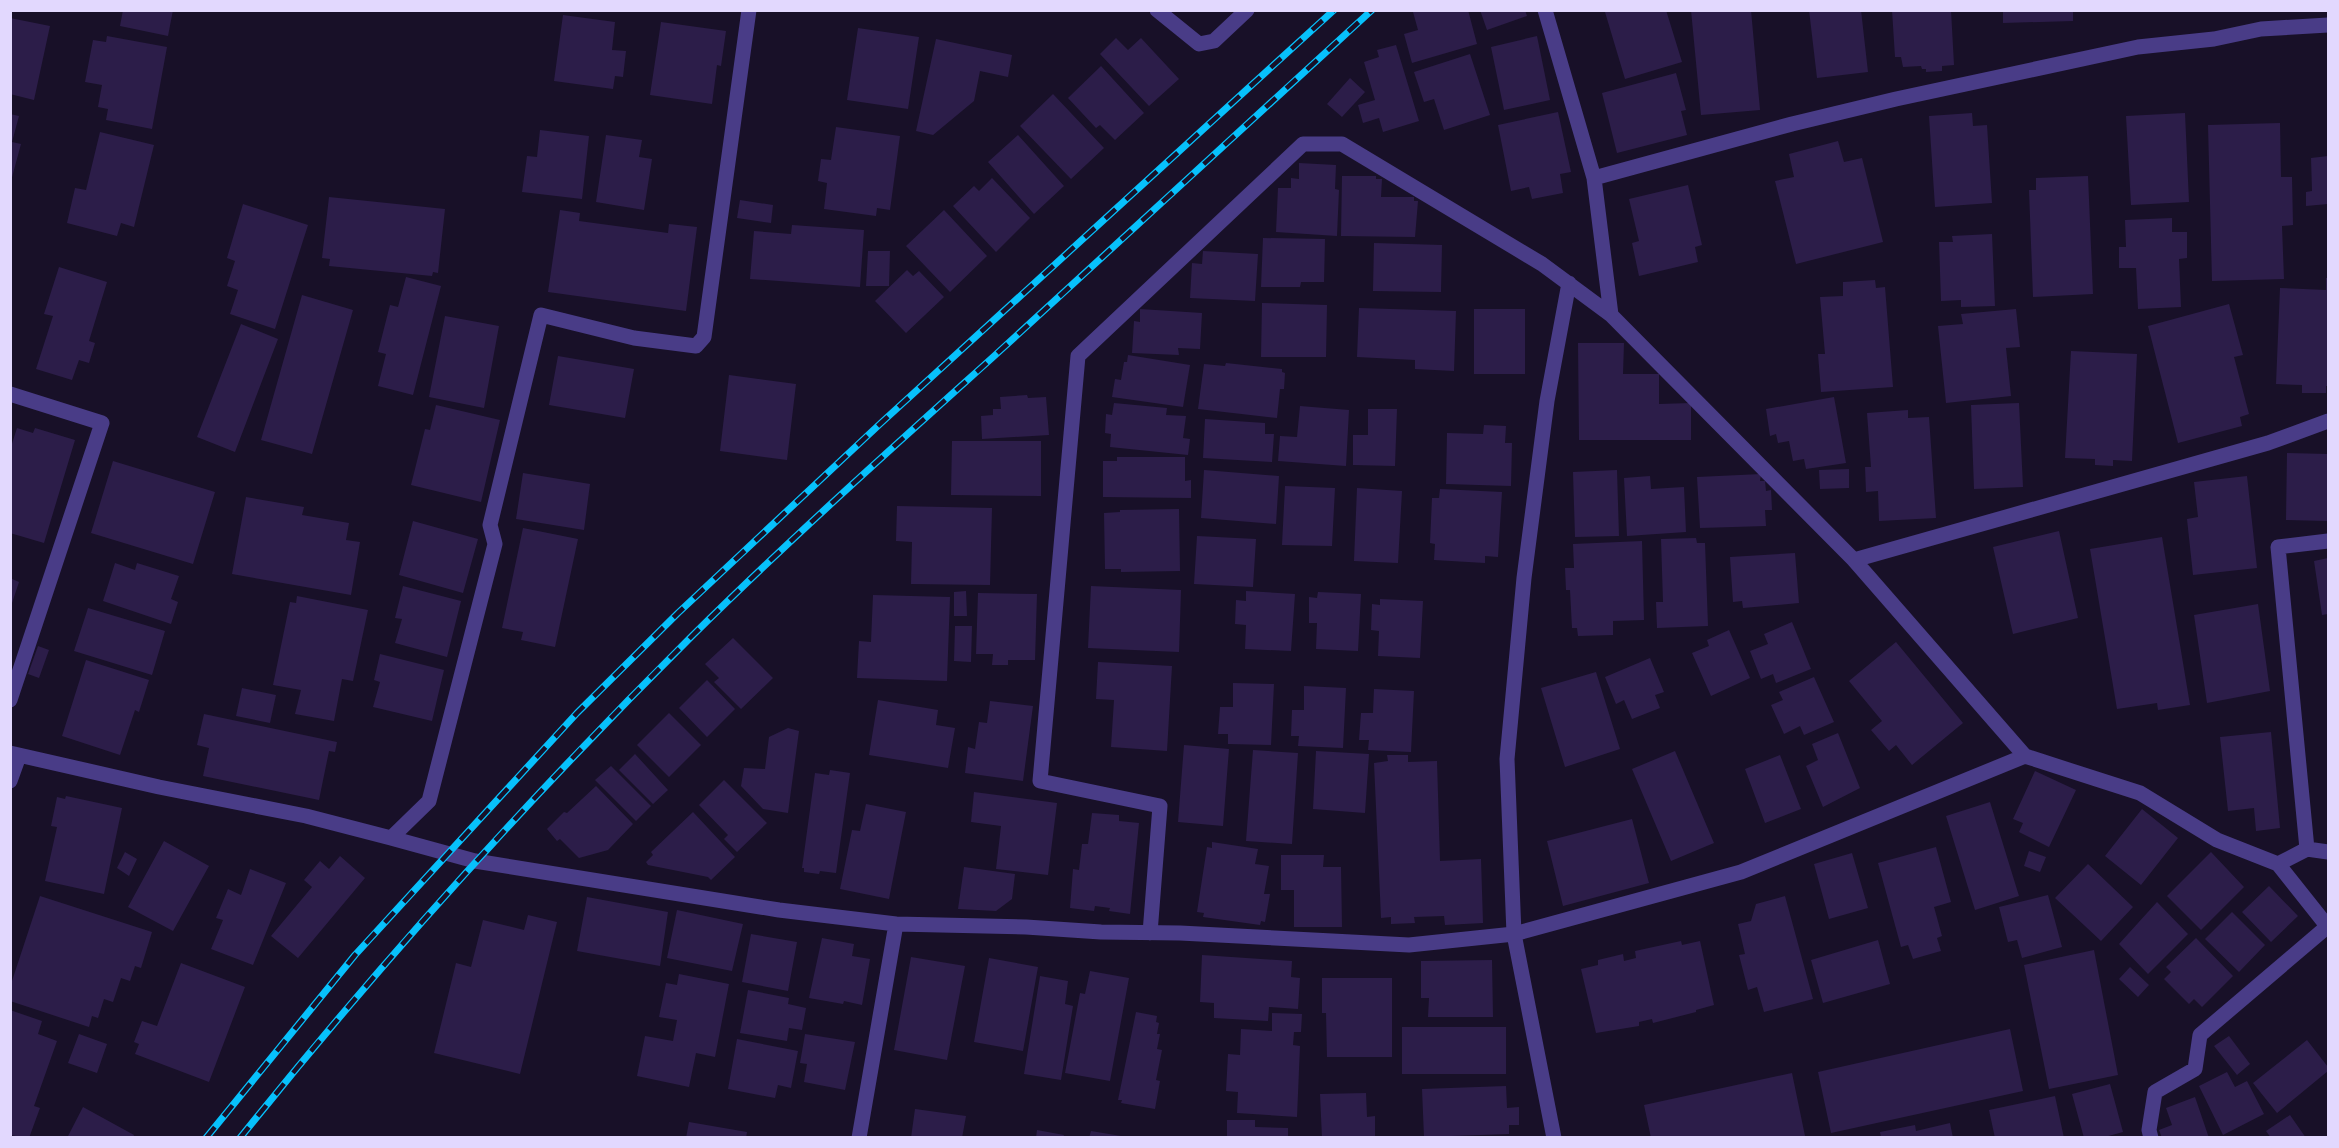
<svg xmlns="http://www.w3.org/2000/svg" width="2339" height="1148" viewBox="0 0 2339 1148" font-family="Overpass,sans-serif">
<rect width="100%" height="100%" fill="#181028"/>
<path fill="#2c1d49" d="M123 10H173L168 36 120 26Z
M1416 10H1468L1477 44 1412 63 1404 34 1418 30 1413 12Z
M1480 10H1525L1527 16 1487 30Z
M1611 10H1666L1682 62 1625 79 1605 12Z
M1691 10H1751L1760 110 1701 115Z
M1809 10H1861L1868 72 1817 78Z
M1892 10H1951L1954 65 1942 66V71L1926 72V69H1922L1921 66 1903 67 1901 57H1895Z
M2003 10H2073V21L2003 23Z
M563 15 615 22 612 50 626 51 623 77 615 76 613 89 554 81Z
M10 18 50 26 34 100 10 94Z
M661 22 726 31 721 66 717 65 712 104 650 95Z
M858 28 919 37 908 109 847 100Z
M107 36 167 47 152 129 106 120 108 109 98 107 102 85 85 82 93 40 106 42Z
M1537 36 1550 100 1504 110 1491 47Z
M1116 38 1128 50 1141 38 1179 79 1149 106 1100 54Z
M936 39 1012 55 1008 77 980 71 974 101 933 135 916 131Z
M1396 45 1419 121 1383 132 1379 118 1363 123 1358 105 1375 100 1364 62 1379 57 1377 50Z
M1470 54 1490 115 1444 130 1434 99 1424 102 1414 72Z
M1101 66 1144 113 1115 140 1100 125 1096 128 1068 98Z
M1676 73 1686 110 1681 111 1687 135 1617 153 1602 93Z
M1350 78 1365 92 1342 117 1327 104Z
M1053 94 1104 148 1071 179 1020 126Z
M1558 112 1571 172 1560 174 1563 193 1532 199 1529 187 1511 191 1498 125Z
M1972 113 1973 126 1987 125 1992 203 1935 207 1929 116Z
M2185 113 2189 202 2131 205 2126 116Z
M10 114 19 116 12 142 21 144 11 181Z
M2280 123 2281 177H2292L2293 225 2282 226 2284 279 2212 281 2208 125Z
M836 127 900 136 890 210 877 208 876 216 824 209 827 183 818 181 821 159 831 160Z
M540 130 589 136 582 199 522 192 527 156 537 157Z
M100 132 154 145 134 227 121 223 117 236 67 223 75 188 86 190Z
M606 135 642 140 639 157 652 159 644 210 596 202Z
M1018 135 1064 186 1034 214 988 162Z
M1838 141 1844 162 1862 158 1883 242 1796 264 1775 181 1794 177 1789 154Z
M2328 156V204L2306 206V192L2312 191 2311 158Z
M1299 163 1336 165 1335 189 1339 190 1337 236 1276 232 1278 188H1291V178L1299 179Z
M1342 176H1376V179H1382L1381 197H1414V201H1418L1415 237 1341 236Z
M2088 176 2093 294 2033 297 2029 190H2036V178Z
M992 178 1030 218 996 252 953 206 974 186 979 191Z
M1688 185 1702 245 1695 247 1698 262 1639 276 1632 243 1639 241 1629 199Z
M329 197 445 209 438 273 433 272 432 276 329 266 330 259 322 258Z
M740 200 773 205 771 223 737 218Z
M243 204 308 225 275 329 230 314 238 290 227 286 235 261 227 258Z
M560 210 580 213 579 221 668 233 669 224 697 227 686 311 548 292Z
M944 210 987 256 950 292 906 246Z
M2172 218V232H2187V258L2179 259 2181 307 2138 309 2136 268H2119V247H2126L2125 220Z
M792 225 864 230 860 287 750 279 754 231 791 234Z
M1992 234 1995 306 1961 307V300L1941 301 1939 242H1953L1952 236Z
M1263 238 1325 239 1324 282H1301L1300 287H1261Z
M1374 243 1442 245 1441 292 1373 291Z
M868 251H890L889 286H866Z
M1203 251 1258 254 1255 301 1190 298 1192 263 1202 264Z
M59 267 107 282 89 341 95 343 89 363 79 360 72 380 36 369 53 316 44 314Z
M907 270 913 276 919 271 944 297 906 333 875 301Z
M406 277 441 286 413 395 378 386 386 354 378 352 390 305 398 307Z
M2326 278H2328V386H2326V393H2302V385L2276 384 2280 288 2326 290Z
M1875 280 1876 288 1885 287 1893 387 1821 392 1818 354H1825L1820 297 1843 296V282Z
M302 295 353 310 312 454 261 440Z
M1262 303 1327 305 1326 357H1261Z
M2229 304 2243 355 2234 357 2249 414 2240 417 2242 426 2178 443 2148 326Z
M1359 308 1456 311 1454 371 1415 369V360L1357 357Z
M1140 309 1202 313 1200 349 1178 348 1179 355 1132 353 1134 321 1140 322Z
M1474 309H1525V374H1474Z
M2016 309 2020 347 2006 348 2011 396 1946 403 1938 326 1963 324 1961 314Z
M445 316 499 326 484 408 429 397Z
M241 324 278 339 235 452 197 437Z
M1578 343H1624L1623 374H1659V404L1691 403V440H1579Z
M2071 351 2137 354 2132 461 2113 460V466L2095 465V459L2065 458Z
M1128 355 1190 365 1183 407 1112 397 1115 379 1121 380 1124 362H1127Z
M558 356 634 369 625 418 549 405Z
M1226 363 1282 369V372L1285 373 1284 389H1280L1277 418 1198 409 1204 364 1225 366Z
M729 375 796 384 787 460 720 451Z
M1027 395 1028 398 1046 397 1049 435 982 439 981 416 993 415V409H1001L1000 397Z
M1834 397 1846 463 1806 469 1804 459 1793 461 1789 441 1778 443 1776 434 1770 436 1766 409Z
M1114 403 1167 408 1166 415 1186 416 1183 438 1190 439 1188 455 1110 447 1111 434 1105 433 1106 414 1112 415Z
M2019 403 2023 487 1974 489 1971 405Z
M436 405 500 420 481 502 411 485 425 429 430 430Z
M1300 406 1349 410 1346 466 1278 461 1280 436 1297 437Z
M1368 409H1397L1395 466 1353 465V435H1368Z
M1908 410V418L1929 417 1936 518 1879 521 1878 491 1866 492 1865 467H1871L1867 413Z
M1205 419 1265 423V434H1274L1272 462 1203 458Z
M1484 425 1506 426 1505 443H1512L1511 486 1446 484 1447 433 1483 434Z
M17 428 33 433 35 428 75 440 44 543 10 533V450Z
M952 441H1041V496L951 495Z
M2287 453 2328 454V521L2286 520Z
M1117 457H1185V481L1191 480V498L1103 497V461H1117Z
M113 461 215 492 193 564 91 533Z
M1849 469V488L1820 489 1819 470Z
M1204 470 1279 476 1276 524 1201 518Z
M1617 470 1619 536 1575 537 1573 472Z
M523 473 590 484 584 530 516 519Z
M1761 474 1760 481H1765L1766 491 1771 490 1772 510H1765L1766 526 1700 528 1697 477Z
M1650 476 1651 489 1684 487 1686 532 1627 536 1624 478Z
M2247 476 2257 568 2193 575 2187 519 2198 517 2194 482Z
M1285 486 1335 488 1332 546 1282 545Z
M1357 488 1402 491 1398 563 1354 561Z
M1440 489 1502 492 1498 557 1485 556V563L1434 560 1435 544 1430 543 1432 498H1439Z
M246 497 304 507 302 515 349 523 346 540 360 542 351 595 232 574Z
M897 506 992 508 990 585 911 584 912 542 896 541Z
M1179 509 1180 571 1121 572V569H1105L1104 513 1120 512V510Z
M413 521 478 539 463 593 399 575Z
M523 528 578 539 555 647 521 640 523 632 502 628Z
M2059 531 2078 618 2013 634 1993 547Z
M1197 536 1256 539 1253 587 1194 584Z
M2162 537 2190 705 2158 710 2157 703 2117 709 2090 549Z
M1696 538 1697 543H1705L1708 626 1657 628 1656 602H1663L1661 539Z
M1642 541 1644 620 1613 621V635L1578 636 1577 628H1572L1570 590H1566L1565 568H1574L1573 544Z
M1795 553 1799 603 1743 608 1742 601 1733 602 1730 557Z
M2328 558V614L2322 615 2314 561Z
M115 563 135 570 137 563 179 576 171 599 178 602 171 624 103 601Z
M10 578 19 582 11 606H10Z
M403 586 461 601 447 657 395 643 402 619 395 618Z
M1091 586 1181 590 1179 652 1088 648Z
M966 591 967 616H954V592Z
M1246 591 1295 594 1291 651 1245 649 1246 625 1235 624 1236 600 1246 601Z
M1318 592 1361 594 1358 651 1316 649 1317 623H1309V597L1317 598Z
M978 593 1037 594 1035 660H1008V665H992L993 654H976Z
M873 595 950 597 947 681 857 678 859 641 871 642Z
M297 596 368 610 353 681 342 679 334 721 295 714 301 690 273 685 290 602 296 603Z
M1380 599 1423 601 1420 658 1378 656 1379 631 1371 630 1372 604 1380 605Z
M2258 604 2270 691 2207 703 2194 615Z
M88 608 165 631 152 675 74 651Z
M1792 622 1811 669 1776 683 1773 674 1761 679 1750 651 1768 644 1764 634Z
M955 626H972L971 662 954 661Z
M1729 630 1750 678 1711 696 1692 653 1709 646 1707 640Z
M733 638 773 678 741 709 714 682 719 678 705 664Z
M1896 642 1963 723 1912 765 1896 745 1889 751 1871 730 1882 721 1849 681Z
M38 646 49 650 39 678 28 674Z
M380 654 444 670 432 721 373 707 380 682 374 680Z
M1650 658 1664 692 1655 695 1660 708 1632 719 1624 700 1616 704 1605 677Z
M86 660 149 680 139 712 135 710 120 755 62 736Z
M1098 662 1172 666 1167 751 1111 747 1114 700 1096 699Z
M1596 672 1620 749 1565 767 1541 688Z
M1814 677 1834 722 1804 735 1800 726 1784 734 1771 705 1783 700 1779 692Z
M707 680 735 709 707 737 679 708Z
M1233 683 1274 684 1271 745 1228 744V734H1218L1220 707H1233Z
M1304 686 1346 688 1343 748 1298 746 1299 736H1291L1292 710H1304Z
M242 688 276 695 270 723 236 716Z
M1374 689 1414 691 1411 752 1368 750 1369 740H1359L1361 713H1373Z
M878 700 938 710 936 725 955 728 948 768 869 755Z
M990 701 1033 706 1023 781 965 773 968 747 975 749 979 722 987 723Z
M669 713 701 745 669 777 637 745Z
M204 714 337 742 335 752 329 751 319 800 203 776 209 748 197 745Z
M788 728 799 731 788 813 763 809 741 786 744 768 765 769 769 737Z
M2271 732 2280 828 2256 831 2254 808 2228 811 2220 737Z
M1838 733 1860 788 1823 807 1806 766 1818 760 1812 744Z
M1184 745 1229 749 1223 826 1178 822Z
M1253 750 1298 753 1292 844 1246 841Z
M1316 751 1369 754 1365 813 1313 809Z
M1675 751 1714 843 1671 861 1632 769Z
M635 754 668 790 653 804 619 770Z
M1387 755H1408V762L1437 761 1440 861 1481 859 1483 923 1445 925 1444 916 1414 917 1415 923 1391 924V917L1381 918 1374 763 1388 761Z
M1780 755 1801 809 1765 823 1745 769Z
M611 766 651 806 636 821 595 780Z
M830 770 850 773 836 873 820 871 819 874 804 872V868H802L815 773 829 775Z
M2035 771 2076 790 2049 847 2019 832 2023 823 2013 819Z
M724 780 767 823 737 852 724 839 728 835 699 805Z
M596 786 633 824 608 850 579 858 560 839 557 841 547 829 564 812 567 813Z
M974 792 1057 803 1048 875 996 869 1001 826 971 822Z
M66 796 122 808 104 894 45 881 57 827 51 826 57 797 65 799Z
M1990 802 2019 896 1975 910 1946 816Z
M866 804 906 812 889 899 840 889 852 830 860 831Z
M2142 809 2178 838 2141 885 2105 856Z
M693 812 735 857 711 880 708 877 648 865 646 862 653 855 651 852Z
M1092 813 1119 815V821L1139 823 1130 914 1109 911 1110 908 1095 906 1094 911 1070 908 1073 869 1079 870 1082 844H1088Z
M1632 819 1649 883 1563 906 1547 841Z
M164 841 209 866 173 931 128 907Z
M1212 842 1258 849 1255 864 1269 866 1264 894H1270L1265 922 1261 921 1260 925 1203 917 1204 913 1197 912 1207 847 1212 848Z
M1936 847 1951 902 1934 907 1942 936 1937 938 1941 951 1913 959 1908 945 1901 947 1878 863Z
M2029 851 2046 857 2040 872 2024 866Z
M125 852 137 859 129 876 117 868Z
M2211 852 2244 887 2201 930 2167 896Z
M1852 853 1868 908 1829 919 1814 864Z
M1281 855H1324L1323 867H1341L1342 927H1294V890H1281Z
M340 856 365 878 298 958 271 936 312 887 304 880 320 861 329 869Z
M2088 864 2133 907 2101 941 2055 898Z
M964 867 1015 874 1012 899 996 911 958 909Z
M250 869 286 883 253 965 211 949 223 920 216 918 228 889 241 895Z
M2269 886 2298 916 2271 942 2242 912Z
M2048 895 2062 947 2022 958 2017 940 2008 942 1999 907Z
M40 896 152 932 141 968 135 966 130 981 121 978 113 1002 104 999 98 1018 92 1016 89 1027 10 1001V987Z
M1785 896 1813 999 1764 1012 1757 987 1748 990 1739 955 1745 954 1738 924 1751 921 1756 904Z
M587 897 668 912 660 966 577 951Z
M2157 902 2188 934 2148 974 2119 944Z
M677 910 743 924 732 971 667 958Z
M2232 912 2265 945 2239 972 2205 939Z
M528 915 557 922 520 1074 434 1053 456 963 471 967 483 920 524 930Z
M751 934 797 942 788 991 742 982Z
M822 938 854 944 852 956 870 959 862 1005 844 1001 843 1004 809 998Z
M2196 938 2233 976 2202 1007 2194 999 2189 1004 2164 979 2171 972 2166 967Z
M1878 940 1890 984 1823 1003 1811 960Z
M1681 941 1682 945 1700 941 1714 1005 1696 1010V1012L1653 1023 1652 1019 1639 1022V1026L1596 1033 1581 969 1598 965V960L1623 954 1624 961 1636 958 1635 951Z
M2094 950 2118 1075 2049 1089 2024 965Z
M1202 955 1292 961 1291 977 1300 978 1298 1009 1269 1007 1268 1021 1214 1018V1003L1200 1002Z
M911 957 965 966 947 1060 894 1050Z
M989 958 1038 967 1023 1051 974 1042Z
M1492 960 1493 1017H1428L1429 998H1421V961Z
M181 963 245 987 209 1082 135 1054 139 1044 134 1042 142 1021 157 1026Z
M2130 967 2149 985 2138 997 2119 979Z
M1090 971 1129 978 1110 1081 1065 1073 1080 993 1085 994Z
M679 974 729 984 715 1057 696 1053 689 1087 637 1076 645 1036 673 1041 677 1020 659 1017 666 983 677 985Z
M1040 976 1068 981 1065 1004 1073 1006 1061 1080 1024 1074Z
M1322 978H1392V1057H1327L1326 1013H1322Z
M748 990 789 998 788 1004 806 1008 802 1030 789 1028 787 1041 740 1033Z
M10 1010 42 1021 38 1034 57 1041 34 1106 40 1108 29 1138 10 1135Z
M1136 1012 1157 1016 1156 1022 1159 1023 1157 1034H1160L1157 1049 1162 1050 1156 1080 1160 1081 1155 1109 1121 1103 1122 1100H1118Z
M1272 1013 1302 1014 1301 1032H1294L1293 1045 1300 1046 1297 1117 1237 1113 1238 1092 1226 1091 1228 1054 1240 1055 1241 1029 1272 1031Z
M1402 1027H1506V1074H1402Z
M2010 1029 2023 1091 1831 1133 1818 1072Z
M79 1034 107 1044 97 1073 68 1063Z
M805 1034 855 1042 845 1090 804 1082 807 1064 800 1063Z
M2229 1036 2250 1064 2237 1075 2214 1046Z
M737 1039 798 1051 791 1088 778 1085 775 1098 728 1089Z
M2307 1040 2328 1067V1071L2277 1113 2253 1083Z
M2227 1072 2235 1087 2247 1081 2264 1114 2223 1135 2199 1086Z
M1792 1073 1805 1136 1651 1138 1644 1105Z
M2110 1084 2123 1132 2101 1138H2084L2072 1094Z
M1506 1086 1507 1108 1519 1107V1125H1509V1134L1424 1137 1422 1089Z
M1366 1093 1367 1117 1375 1116V1138H1322L1320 1094Z
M2055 1096 2064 1138H1995L1989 1110Z
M2195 1097 2209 1138H2162L2159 1130 2172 1125 2166 1108Z
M83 1107 134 1135 133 1138H67Z
M915 1109 966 1116 962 1138 938 1136V1138H911Z
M2290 1115 2306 1138H2271L2266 1131Z
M1227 1120H1255V1127L1288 1128V1138H1227Z
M689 1122 747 1132 746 1138H686Z
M1950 1123 1953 1138H1881L1880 1132 1915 1125 1916 1131Z
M1037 1130 1064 1135 1063 1138H1036Z
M1091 1131 1121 1136V1138H1089Z"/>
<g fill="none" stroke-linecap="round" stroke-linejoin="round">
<path stroke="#493c87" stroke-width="15" d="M1157 10 1199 44 1214 41 1247 10
M1545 10 1594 178 1611 315
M1594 178 1792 124 1896 99 2138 47 2214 39 2261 29 2328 25
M1569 283 1547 401 1524 578 1507 759 1514 934 1741 872 2025 756
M10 394 102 423 10 700
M1854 560 2268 443 2328 421
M10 753 159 787 306 816 391 838 429 801 495 544 490 525 541 315 634 338 696 346 704 337 749 10
M10 781 19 756
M391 838 475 861 779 910 896 924
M2307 849 2278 547 2328 541
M2278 864 2307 849 2328 852
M1150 933 1160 806 1040 781 1078 356 1303 144H1342L1542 264 1611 315 1854 560 2025 756 2140 793 2217 840 2278 864 2328 927
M859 1138 896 924 1026 927 1101 932 1180 933 1409 945 1514 934 1554 1138
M2151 1138 2149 1130 2155 1092 2195 1069 2200 1035 2328 926"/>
<defs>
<path id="rail" d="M206 1138 355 955 577 713 678 613 881 423 1334 10
M240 1138C381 962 532 795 692 636 789 540 891 449 992 358 1119 242 1245 126 1372 10"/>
</defs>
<use href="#rail" stroke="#07c1fc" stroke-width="7"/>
<use href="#rail" stroke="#181028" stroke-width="4.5" stroke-dasharray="14" stroke-linecap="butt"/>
</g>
<rect width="2339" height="1148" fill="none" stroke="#e2d8fe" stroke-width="24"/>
</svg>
